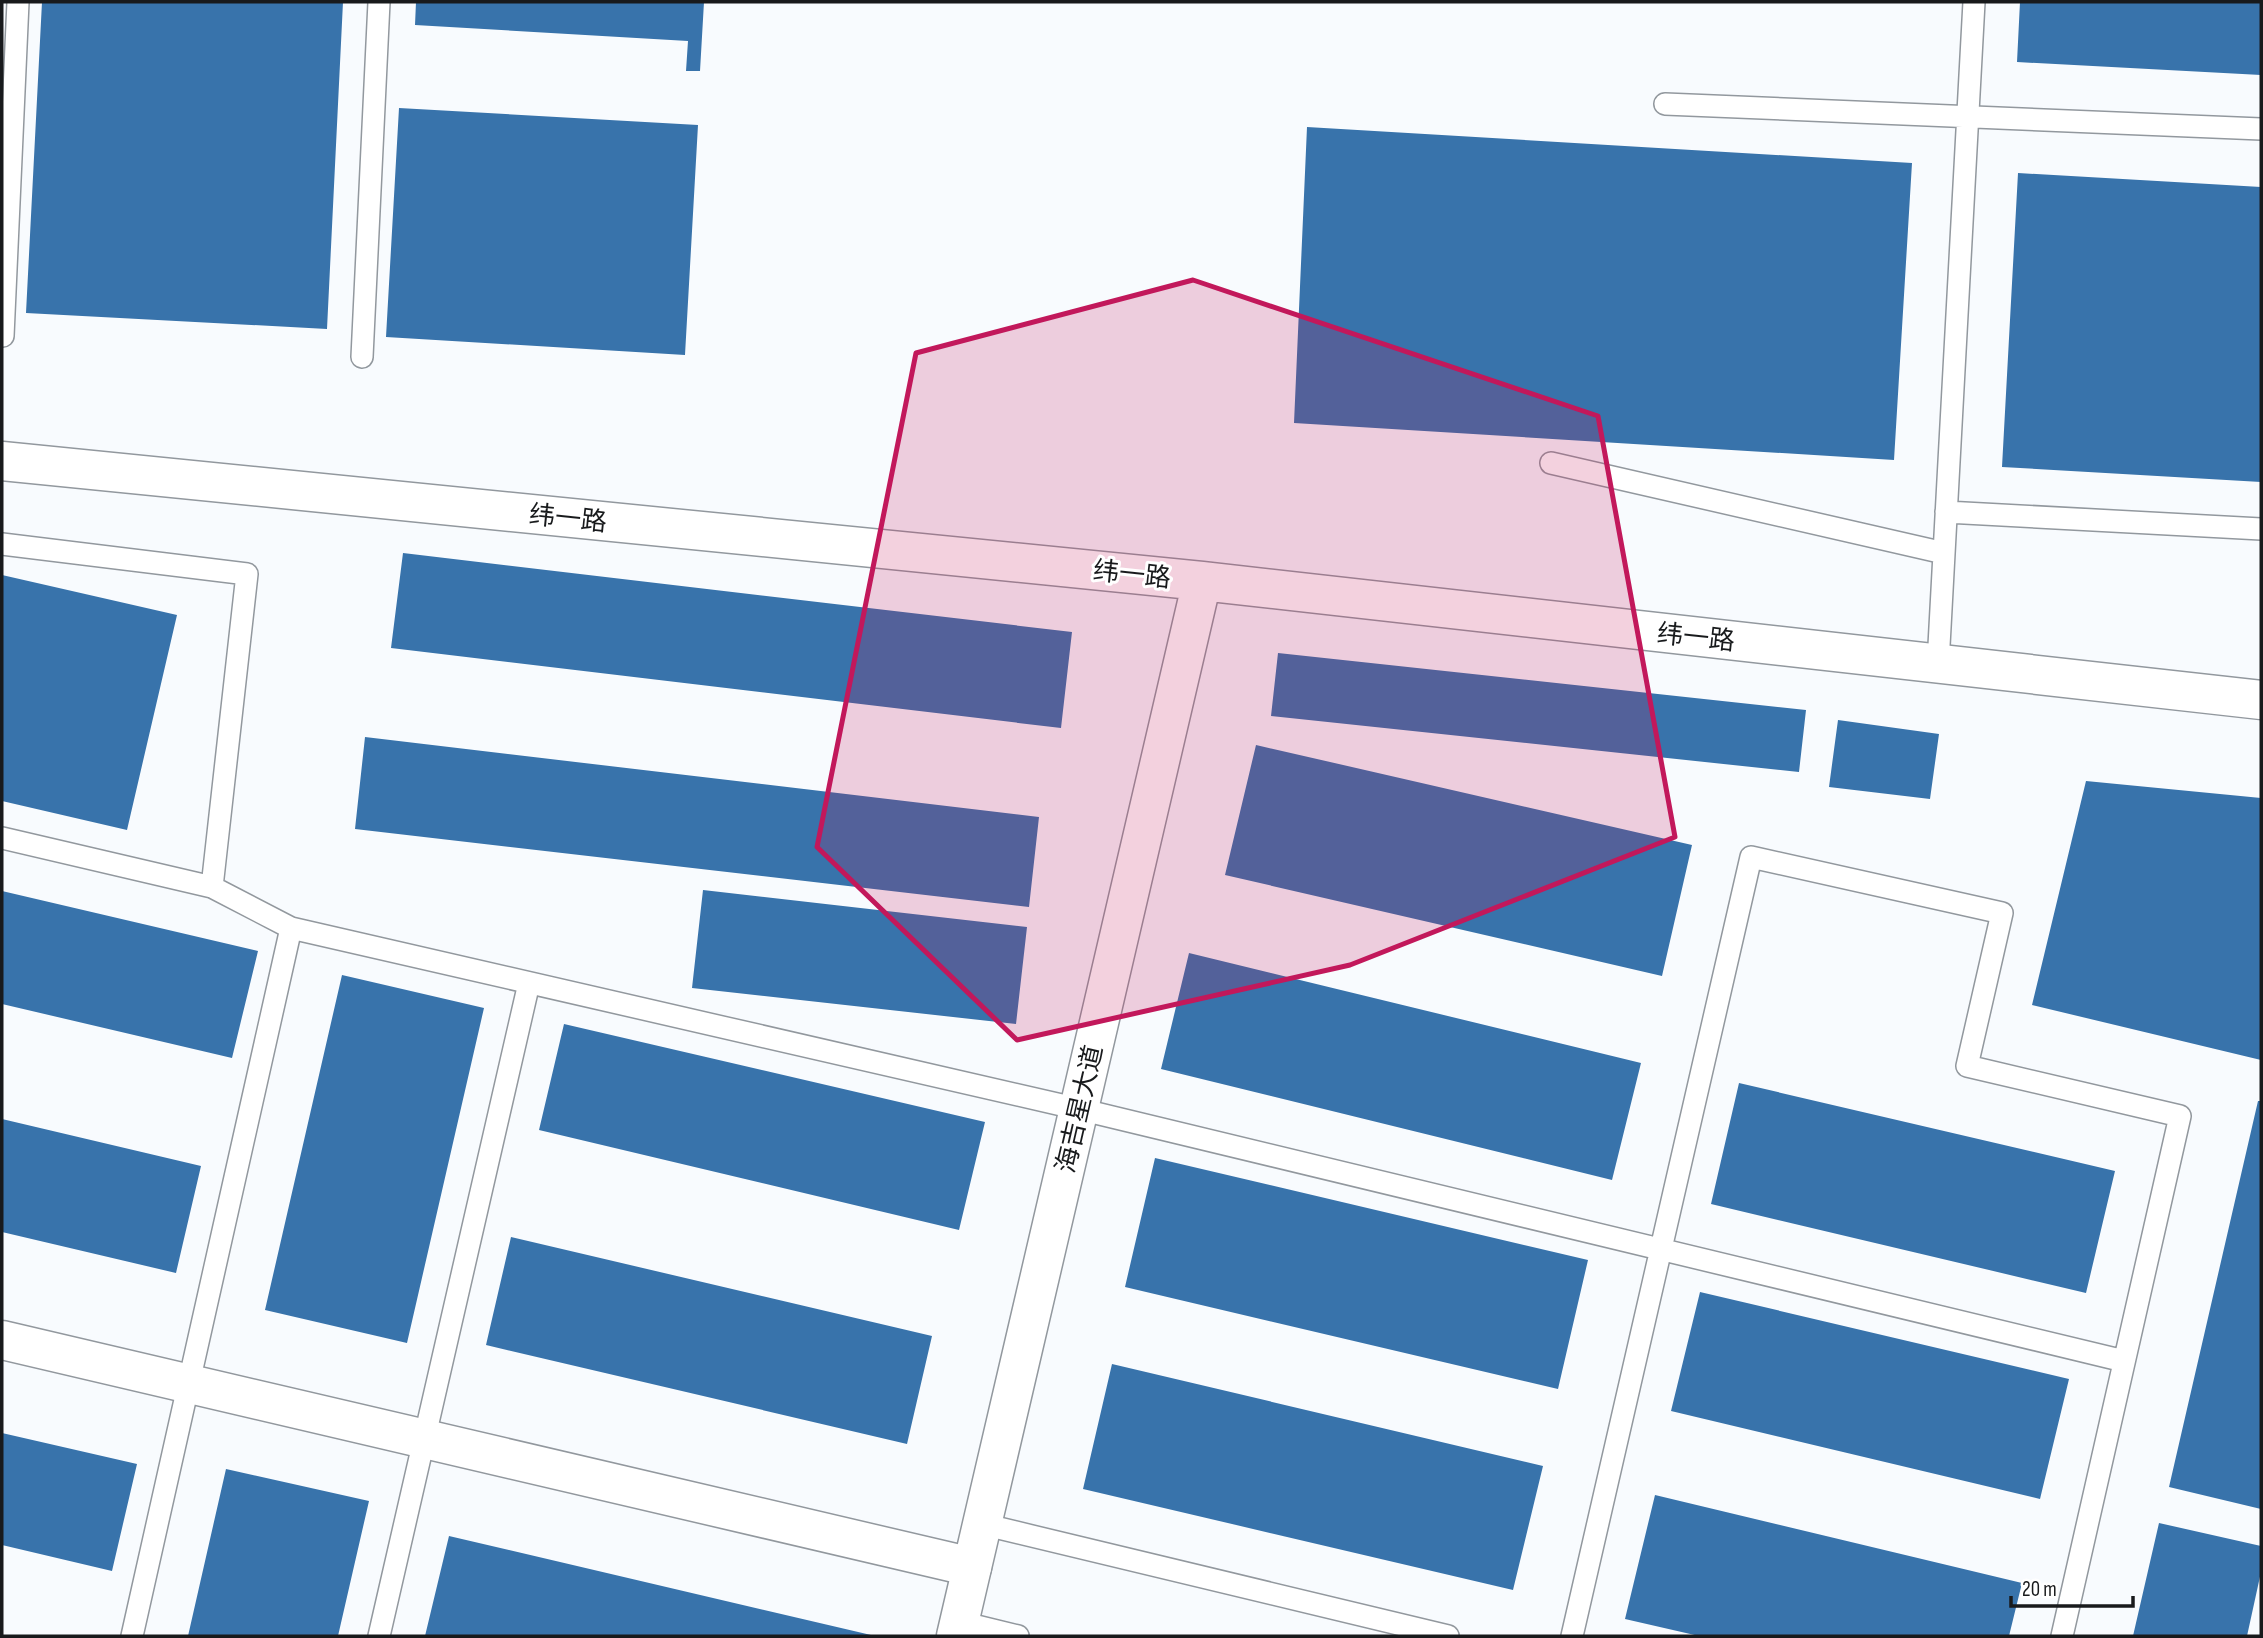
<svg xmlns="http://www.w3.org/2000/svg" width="2263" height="1638" viewBox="0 0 2263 1638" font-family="'Sofia Sans Condensed','Noto Sans SC',sans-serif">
<rect width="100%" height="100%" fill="#f8fbfe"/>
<path fill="#3873ab" d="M42 2H343L327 329 26 313Z
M416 2H704L700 71H686L688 41 415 25Z
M2020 2H2261V75L2017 62Z
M399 108 698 125 685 355 386 337Z
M1307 127 1912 163 1894 460 1294 423Z
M2018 173 2261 187V482L2002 467Z
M403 553 1072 632 1061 728 391 648Z
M2 575 177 615 127 830 2 801Z
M1278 653 1806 710 1799 772 1271 716Z
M1838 720 1939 734 1930 799 1829 787Z
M365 737 1039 817 1029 907 355 829Z
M1256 745 1692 845 1662 976 1225 875Z
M2086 781 2261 798V1060L2032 1005Z
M703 890 1027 927 1016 1024 692 988Z
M2 891 258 951 232 1058 2 1004Z
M1189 953 1641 1063 1612 1180 1161 1069Z
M342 975 484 1008 407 1343 265 1310Z
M564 1024 985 1122 959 1230 539 1130Z
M1739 1083 2115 1171 2086 1293 1711 1204Z
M2258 1101H2261V1509L2169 1487Z
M2 1119 201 1166 176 1273 2 1232Z
M1155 1158 1588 1260 1558 1389 1125 1287Z
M511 1237 932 1336 907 1444 486 1345Z
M1700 1292 2069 1379 2040 1499 1671 1411Z
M1112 1364 1543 1466 1513 1590 1083 1489Z
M2 1433 137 1464 112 1571 2 1545Z
M226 1469 369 1501 338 1636H188Z
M1655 1495 2022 1583 2009 1636H1699L1625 1619Z
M2159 1523 2261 1546V1572L2247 1636H2133Z
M449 1536 871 1635V1636H425Z"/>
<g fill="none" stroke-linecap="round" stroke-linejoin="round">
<defs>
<path id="service" d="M1665 104 2261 129
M3 336 18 2
M362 357 379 2
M1551 463 1944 553
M1946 512 2261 529
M2 544 247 574 212 887
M1938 664 1974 2
M2 838 212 887 291 928
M982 1524 1448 1636
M960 1622 1018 1636
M132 1636 291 928 1079 1109 2124 1361
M379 1636 529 983
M1572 1636 1751 857 2002 913 1967 1066 2180 1116 2062 1636"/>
<path id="minor" d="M2 1340 972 1567"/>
<path id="tertiary" d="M2 461 1202 581 2261 700
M956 1636 1202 581"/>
</defs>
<use href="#service" stroke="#92989e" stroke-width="24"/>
<use href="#minor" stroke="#92989e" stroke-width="41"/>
<use href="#tertiary" stroke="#92989e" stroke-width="41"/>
<use href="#service" stroke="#fff" stroke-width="21"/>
<use href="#minor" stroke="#fff" stroke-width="38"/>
<use href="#tertiary" stroke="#fff" stroke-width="38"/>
</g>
<path fill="#c2185b" fill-opacity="0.2" stroke="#c2185b" stroke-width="5" stroke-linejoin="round" d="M1193 280 1598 416 1675 837 1350 965 1017 1040 817 847 916 353Z"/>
<g text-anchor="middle" stroke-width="6" stroke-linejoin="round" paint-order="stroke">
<g font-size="26" fill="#181a1c" stroke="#fff">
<text transform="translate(568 518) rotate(6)" y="9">纬一路</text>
<text transform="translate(1132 574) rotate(6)" y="9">纬一路</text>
<text transform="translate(1696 637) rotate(6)" y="9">纬一路</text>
<text transform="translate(1079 1109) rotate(-77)" y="9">海吉星大道</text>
</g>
</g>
<rect width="2263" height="1638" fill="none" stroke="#181a1c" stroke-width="7"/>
<path d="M2011 1596v10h122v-10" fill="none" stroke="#181a1c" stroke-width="3.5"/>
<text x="2022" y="1596" font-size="21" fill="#181a1c" stroke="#ffffff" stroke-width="5" paint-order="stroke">20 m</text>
</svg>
